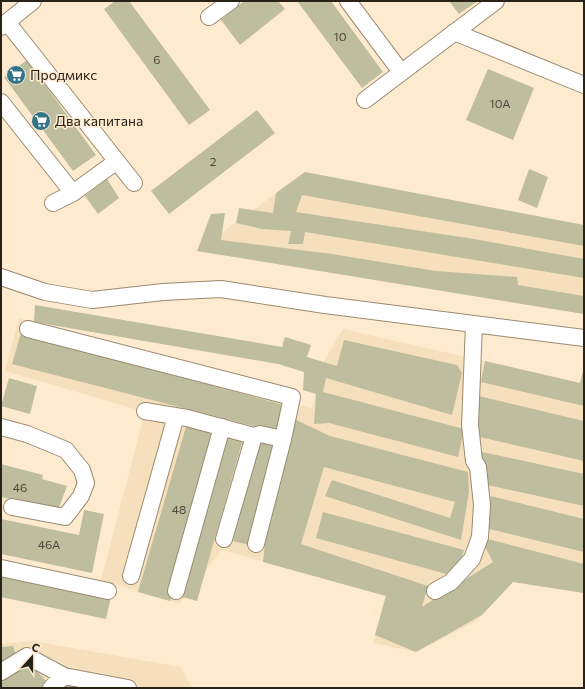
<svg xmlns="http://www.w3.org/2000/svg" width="585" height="689" viewBox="0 0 585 689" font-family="Commissioner,sans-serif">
<rect width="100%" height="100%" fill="#feebcf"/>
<path fill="#f6dfbc" d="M305 172 584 233V314L197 251Z
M19 318 312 408 323 363 343 329 584 384V593L513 582 475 622 416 652 373 643 385 596 222 550 179 604 101 580 145 412 5 371Z
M33 641 181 667 192 688H1V644Z"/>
<path fill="#bebd9e" d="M115 1H129L210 110 189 125 104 9Z
M244 1H278L285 9 240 45 221 20Z
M297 1H331L383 72 362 88Z
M449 1H478L459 14Z
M27 60 96 155 73 171 4 77Z
M488 69 534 88 513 140 466 120Z
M257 110 275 133 169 214 151 191Z
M529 169 548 177 537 208 518 200Z
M305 172 584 225V246L302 195 296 212 474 239 584 259V278L305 232 303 244H288L291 231 262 229 236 223 239 208 273 213 276 193Z
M107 179 119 198 98 214 85 196Z
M225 213 221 240 332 254 436 271 517 277 518 285 584 296V314L197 251 211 214Z
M35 305 282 347 285 337 311 345 307 357 337 366 344 340 457 365 462 373 452 415 326 378 323 392 464 429 458 457 329 423 314 424 316 394 303 390 304 372 278 364 34 322Z
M21 333 287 406 280 433 12 364Z
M485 361 580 383 584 367V406L481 382Z
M9 378 37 386 30 414 1 406Z
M479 396 584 421V461L471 435Z
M292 418 330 436 468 472 469 492 461 540 325 496 332 480 450 518 455 502 324 467 301 544 428 586 422 607 493 562 480 537 584 564V593L513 582 482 615 416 652 375 635 386 596 263 562 265 544 287 437Z
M188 420 220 429 170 601 138 592Z
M226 434 243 439 197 601 179 596Z
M259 437 279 442 253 546 233 541Z
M482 452 584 474V506L482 484 478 467Z
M1 464 43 475 42 479 67 486 58 510 1 497Z
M491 496 584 519V552L481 527Z
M84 510 104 514 92 573 1 554V519L79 535Z
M323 512 464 550 457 577 316 538Z
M1 572 111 597 106 619 1 597Z
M13 646 17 658 1 664V647Z
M29 663 49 684 45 688H1V681Z
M72 681 106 688H64Z"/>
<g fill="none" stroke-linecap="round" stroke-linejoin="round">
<defs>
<path id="minor" d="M348 1 401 72
M209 17 231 1
M7 22 134 183
M1 27 33 1
M454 32 584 85
M365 100 496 1
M1 102 73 193
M53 203 73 193 117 161
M1 277 45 292 92 300 163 292 221 289 325 305 584 338
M28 329 292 397 283 439 260 434 254 436
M145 411 187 418 254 436 224 539
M1 427 27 434 66 450 82 470 86 483 81 496 65 517 12 507
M256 544 283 439
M1 568 108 591
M131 576 176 416
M176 591 222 427
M435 591 451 582 472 559 480 537 482 505 478 467 474 461 470 425 474 324
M1 672 27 656 64 676
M51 688 64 676 128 688"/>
</defs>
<use href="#minor" stroke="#9b8a70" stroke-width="18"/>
<use href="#minor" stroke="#fff" stroke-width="16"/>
</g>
<defs>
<symbol id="supermarket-disc" viewBox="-11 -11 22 22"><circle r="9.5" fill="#347488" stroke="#feebcf"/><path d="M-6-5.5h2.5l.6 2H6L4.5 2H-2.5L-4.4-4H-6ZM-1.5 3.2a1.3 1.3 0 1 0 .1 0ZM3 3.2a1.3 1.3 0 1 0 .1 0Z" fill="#fff"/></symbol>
</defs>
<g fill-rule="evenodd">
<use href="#supermarket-disc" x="5" y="64" width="22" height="22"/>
<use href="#supermarket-disc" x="30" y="110" width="22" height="22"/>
</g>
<g text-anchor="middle" stroke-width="3" stroke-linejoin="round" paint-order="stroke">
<g font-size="12" fill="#4e4939">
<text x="340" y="41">10</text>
<text x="157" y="64">6</text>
<text x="500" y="108">10А</text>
<text x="213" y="166">2</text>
<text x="20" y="492">46</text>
<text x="179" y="514">48</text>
<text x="49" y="549">46А</text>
</g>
<g font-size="14" fill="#282217" stroke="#feebcf" text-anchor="start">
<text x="30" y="80">Продмикс</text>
<text x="55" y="126">Два капитана</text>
</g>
</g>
<rect width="585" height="689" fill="none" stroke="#282217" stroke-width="4"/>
<g transform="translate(32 657) rotate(21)" stroke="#feebcf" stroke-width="3" paint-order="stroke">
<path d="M0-3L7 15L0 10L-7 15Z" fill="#282217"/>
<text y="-6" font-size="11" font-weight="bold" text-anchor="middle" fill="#282217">С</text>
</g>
</svg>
